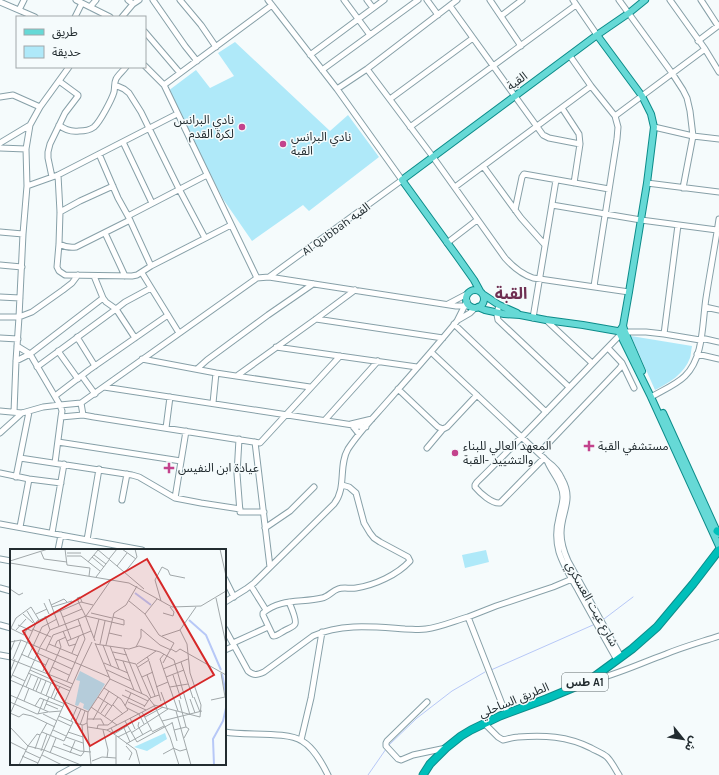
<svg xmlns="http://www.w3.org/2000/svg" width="719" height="775" viewBox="0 0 719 775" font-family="Karla,'Noto Sans Arabic',sans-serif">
<rect width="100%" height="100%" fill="#f5fbfc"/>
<path fill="#afe9f9" d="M235 42 330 131 348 115 379 157 309 211 303 205 252 241 223 199 168 91 196 70 210 88 234 76 218 53Z
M631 336 692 346C691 350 691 355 690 358 684 374 669 383 655 390Z
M486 550 489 562 465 568 462 555Z"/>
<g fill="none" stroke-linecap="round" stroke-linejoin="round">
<path stroke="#b7c8f7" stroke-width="1" d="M604 619 633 597
M491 670 593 625
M389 745 417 718 452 691 485 672
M368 775 386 749"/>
<defs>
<path id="minor" d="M76 0 110 17
M128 0 133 4
M153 0 185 46 197 61
M180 0 201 25 216 47
M268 0 337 89 402 180 269 277
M344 0 370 35
M367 0 373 8
M427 0 438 15
M490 0 521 46
M573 0 597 35
M619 0 672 73 683 90 687 98 690 111 693 136 683 188
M670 0 705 49 719 72
M701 0 718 26
M0 2 35 17
M450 6 543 135 549 138 580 144
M90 7 96 0
M19 10 24 0
M501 16 522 0
M75 17 82 3
M122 17 133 4 139 0
M145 32 180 73
M698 41 719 25
M310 55 384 0
M570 56 591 86 615 116 618 127 617 139 594 286
M145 66 164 85
M367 69 433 157 505 258C513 267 521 274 533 278L629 292
M322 70 418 0
M115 85 124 89 129 93 141 112 179 189 205 238
M337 89 367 69 457 0
M0 97 13 95 40 107
M390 99 473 38
M562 108 579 134 580 144 574 183
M615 116 705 49
M59 125C65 130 71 132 79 131 84 131 90 130 94 127 100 122 112 99 114 92 115 87 114 83 116 79 118 75 123 71 126 67
M410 127 576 5
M654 127 693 136 719 139
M123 142 152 203
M0 143 30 125
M0 148 26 149
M99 154 118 198 128 216 151 266
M483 166 521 218 545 245
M58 175 60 212 59 244 57 267 59 271 65 275 132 276 137 275 151 266 231 225
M52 177 48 158V152L50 144 65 113 78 96V95L59 81
M647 183 719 192
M27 186 26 149 30 125 40 107 69 67
M455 187 591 86
M552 205 641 220 717 230
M515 210 522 177 524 174 609 189
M60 212 80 201 113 186
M128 216 207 175
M0 232 23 234
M105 233 125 276
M447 243 477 220
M59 244C65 247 70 248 76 247L130 220
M0 265 22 267
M142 273 179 333
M94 276 103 298 106 302 116 309 135 338
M257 278 164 85 272 5
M0 297 20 298
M448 304 469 293
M705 307 719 310
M498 309 497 315 498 320 569 387
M0 317H19L32 312 63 290 72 283 78 275
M533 318 556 180
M316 319 443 338
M458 320 470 313 475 308
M546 320 592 363
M454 324 546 412
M625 332H646L664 334 700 340
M664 334 678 225
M77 337 95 366
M0 338 18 339
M701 338 719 342
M17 346 30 354 60 405 62 411 61 417 55 463
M276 347 417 367
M608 348 622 363 634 388
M58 351 78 379
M431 352 548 462C555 467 559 472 562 479 574 500 561 512 561 533 561 543 564 552 568 561L621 657
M697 354 719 359
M142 359 216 373 310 387
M16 361 30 354 103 298
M37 367 116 309 125 302 151 288
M197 369 207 360 268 315 313 284
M238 375 316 319 355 290
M82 376 95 394
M104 387 366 427
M398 389 438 427 443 429
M55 396 89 370 168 315
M651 397C661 391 676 385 685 376 704 357 702 324 706 298 710 272 715 246 719 219
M81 403 83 415
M213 403 216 373
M0 411 22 413 43 407 60 405 81 403 257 278 269 277 456 306H470
M14 412 16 361 19 317 23 234 27 186 58 175 177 114
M61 417 83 415 94 417 260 443 340 356
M325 420 378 361
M166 428 170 397
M0 433 22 413
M359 434 351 424 372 419
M239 439 237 474 240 512H264
M58 442 181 461
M255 442 270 567
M427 448 443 429 447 427 477 395
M539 453 620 368 622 365
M20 458 132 475 139 477 175 498 201 503 240 509
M544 458 500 503C492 504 480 493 475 487V485L477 482C526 434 572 384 620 335
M548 463C553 474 563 484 563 497 563 504 560 511 559 518 556 529 556 541 559 552 563 565 571 578 578 590 591 614 604 637 617 660
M0 473 29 479 61 483
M16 477 29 412
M175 498 186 431
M122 500 127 474
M0 524 142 550
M20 527 29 479
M265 528 290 511 314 487
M52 533 64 464
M87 540 99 469
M58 550 61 535
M0 559 11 561
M225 579 234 597
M251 586 266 610
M0 588 11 591
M225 602 246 589 254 583 334 504C347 488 338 466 348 449 359 432 374 417 387 402 411 375 434 349 457 321L467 301
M289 602C291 607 297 620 295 624 294 627 287 629 284 631 280 633 277 636 273 636L263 615V613C280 598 302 603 322 598 328 597 332 591 338 589 343 587 350 589 356 588 375 585 397 575 410 561L408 557 380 542 374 538 370 533 364 523 356 493 349 487 342 485
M468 617 496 606 553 587 572 579
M0 625 11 628
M225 629 248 671C254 676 257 675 264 672L313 636C342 623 374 627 405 629 412 629 419 630 426 629 441 627 454 621 468 617L502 704 509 713
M233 643 268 627
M225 650 234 646
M0 655 11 657
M590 681C616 675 641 663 666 654 683 647 701 642 719 636
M427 702 387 741 386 743V746L398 759 401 760 413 755 446 748
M484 723 498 737 503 740C508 739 513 737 518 737 544 735 567 736 591 748 596 751 602 753 607 757 612 762 615 769 619 775
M225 732C245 736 287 731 302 741 314 748 322 763 328 775
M301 740 311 698 322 632
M59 775 79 764"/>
<path id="major" d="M597 35 642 96 651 114 654 127 647 183 629 292 623 326 619 332 651 397 719 546
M466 299a9 9 0 1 1 18 0a9 9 0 1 1-18 0Z
M480 291 474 280 457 256 402 180 597 35 629 13 645 0
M484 295 499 305 517 313
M478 307 485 310 504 314 520 315 546 320 583 325 623 332
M623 326 625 332 642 371
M663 413 718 534"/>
<path id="highway" d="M717 531 719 532
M423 775 430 764 446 748 461 736 471 730 500 716 546 699 587 682 632 649 657 627 693 584 719 550"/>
</defs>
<use href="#minor" stroke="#87a0a8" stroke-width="7"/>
<use href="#major" stroke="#0c8c8a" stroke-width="8"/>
<use href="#highway" stroke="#0c8c8a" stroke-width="9"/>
<use href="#minor" stroke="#fff" stroke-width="5"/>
<use href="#major" stroke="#66d9d6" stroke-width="6"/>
<use href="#highway" stroke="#00bfba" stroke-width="7"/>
</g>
<g fill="#c3438d" stroke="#f5fbfc" stroke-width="1.5">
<circle cx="242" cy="127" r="4"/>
<circle cx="283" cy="144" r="4"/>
<path d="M587 440h4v4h4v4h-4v4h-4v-4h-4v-4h4z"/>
<circle cx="455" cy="453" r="4"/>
<path d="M167 462h4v4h4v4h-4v4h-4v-4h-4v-4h4z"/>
</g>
<g text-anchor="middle" stroke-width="3" stroke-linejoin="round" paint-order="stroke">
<rect fill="#f5fbfc" stroke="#616a6d" stroke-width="1" x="562" y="673" width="46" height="18" rx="3"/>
<g font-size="11" font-weight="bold" fill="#222c30">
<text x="585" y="686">طس A1</text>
</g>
<g font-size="12" fill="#222c30" stroke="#f5fbfc">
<text transform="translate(517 81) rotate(-36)" y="4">القبة</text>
<text transform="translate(336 229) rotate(-36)" y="4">Al Qubbah القبه</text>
<text transform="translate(592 604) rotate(61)" y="4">شارع عيت العسكري</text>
<text transform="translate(514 700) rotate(-22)" y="4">الطريق الساحلي</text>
</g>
<g font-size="12" fill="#222c30" stroke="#f5fbfc" text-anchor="start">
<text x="234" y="124" text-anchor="end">نادي البرانس<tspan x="234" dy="14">لكرة القدم</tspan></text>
<text x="291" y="141">نادي البرانس<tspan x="291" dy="14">القبة</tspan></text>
<text x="463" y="450">المعهد العالي للبناء<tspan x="463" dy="14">والتشييد -القبة</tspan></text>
<text x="598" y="450">مستشفي القبة</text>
<text x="178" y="472">عيادة ابن النفيس</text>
</g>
<g font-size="16" font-weight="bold" fill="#6e2f52" stroke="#f5fbfc">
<text x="511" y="299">القبة</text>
</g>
</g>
<g transform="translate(10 549)">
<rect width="216" height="216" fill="#f5fbfc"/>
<path d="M70 122 95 135 79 162 73 159 74 155 70 153 68 157 65 156 70 132 66 131ZM155 184 157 190 137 202 124 198Z" fill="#afe9f9"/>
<path fill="none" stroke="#b7c8f7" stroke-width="2" d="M125 44 141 56M179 71 196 86 211 121M212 125 216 145M204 216 203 190 213 172 216 159"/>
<path fill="none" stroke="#a1a8aa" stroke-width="1" d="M55 0 57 16 80 19 79 27M87 0 134 40M112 0 126 10M210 0 216 27M31 3 34 10 57 13M57 4H71M84 6 96 15M57 7H71L90 22M82 8 94 18M99 10 107 0M0 12 38 0M78 13 88 1M0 14 119 34 162 58 191 57 216 42M107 17 117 4M115 23 127 8 125 0M86 28 99 11M0 40 9 46 13 44M206 49 216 95M39 50 49 77M147 50 135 65 149 86 164 94 153 114M119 52 135 65M151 52 145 31 152 18 158 21 160 26 175 29M34 54 39 65M69 54 75 66M69 54 67 49 70 48 72 53M41 56 54 50 57 53M42 58 62 52M50 61 61 90M17 62 25 75M81 64 102 69M153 64 163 67 164 63 160 58M13 65 23 74M26 65 37 60M75 66 85 92M35 67 40 81M76 67 114 76V71L103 68M53 68 72 60M8 76 22 82M0 79 14 86 17 80M22 80 41 88M0 81 6 69 21 58 29 71M6 81 16 70M53 82 59 97 66 95M99 84 112 87M152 87 170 81M84 89 89 70M57 92 81 82M0 93 11 91 71 116 82 93M85 94 100 130 137 147 144 156 160 188 169 216M39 95 68 107M85 95 119 100 129 97 150 103 164 111 180 166M90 95 95 72M93 96 101 117M96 96 104 64 116 56 127 37M45 97 47 92 56 88M100 97 109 120M30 98 40 81 76 67 101 31M126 98 131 88V80L150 96 161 101M114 100 132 145M161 100 166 103 170 100 216 126M36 101 43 86 71 76M0 103 5 91M103 103 117 106M27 104 62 120M62 104 69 87M11 105 36 116M154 105 150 110 168 162M18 108 32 78 47 70M0 110 63 135M3 110 11 91M105 110 126 115 141 149M113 112 124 141M139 112 151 152M171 113 183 149M94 114 118 124M127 115 146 102M42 118 59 126M128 118 139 111 137 108M153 120 178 110M20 121 61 139M97 121 121 132M33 122 39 109M0 123 5 110M18 124 60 142M39 125 51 98 49 91M2 126 15 132M137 126 145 147M163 126 171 150M132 128 143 123M156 128 174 121M0 131 27 72 71 53 83 56M0 131 55 155M57 132 75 90 68 70M16 138 21 126M146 138 158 133M160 138 178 135M94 139 111 150 118 161 102 172M23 141 28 129M115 141 138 152M26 142 31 130M151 143 157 159M31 144 36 132M0 146 39 163 51 162M112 146 135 157M36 147 41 134M88 148 102 157M184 148 190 163M41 149 46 137M44 150 50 137M180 150 185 164M169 151 176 178 179 180 174 189M201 151 215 148 211 124M14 152 19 139M0 153 27 165 38 163M55 153 78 163 100 130M118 153 136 161M36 155 48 160M103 156 113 165M144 156 190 168 191 156 180 124 177 95 170 81 186 58M25 157 30 149 53 158M115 157 121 144M81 158 107 176 144 157M134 158 140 149 149 146M117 159 129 165 134 175M34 160 39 148M166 162 181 216M78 163 77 173 81 216M132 163 142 182M0 164 9 168 13 165 22 167 45 178M91 164 98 154M0 165 30 99M28 165 34 150M33 165 47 172M95 167 108 148M135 168 153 158M120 169 125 180M77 170H91L94 176M48 171 61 177M83 171 99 142M61 172 67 158M115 172 127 193 162 174M152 172 192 162M129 173 128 177 133 186M162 173 167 192M65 174 71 160M65 174 73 176 77 174M70 176 75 162M0 178 18 197 34 201 27 216M78 178 97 181 107 176M101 179 104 185 126 201 130 216M114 179 120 193M87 180 88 176H98L103 172M43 181 56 187M93 181 98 201 97 209M97 181 104 185 117 177M164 181 176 178M32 183 54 192 63 173 49 167M58 183 73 188M142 183 154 177M121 184 158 160M106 187V216M56 188 73 194M108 188 120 182M0 193 16 201M53 195 70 202 81 203M116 195 141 181M43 197 71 207 74 203 72 176M116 197 122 204 119 211M163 199 170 202 177 200M25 200 30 186M15 202 30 209M31 202 37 185M40 204 46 189M60 204 65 192M153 205 164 199M32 206 52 216M12 207 28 214M82 212 92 208 106 209M9 216 18 197 27 185 30 186 37 174M71 216 34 201 71 116 99 128"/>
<path fill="#d62828" fill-opacity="0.15" stroke="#d62828" stroke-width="2" d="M137 10 204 126 80 197 13 82Z"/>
<rect width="216" height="216" fill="none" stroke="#222c30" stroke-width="2"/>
</g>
<rect x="16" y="16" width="130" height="52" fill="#f5fbfc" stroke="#a1a8aa"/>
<rect x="24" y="29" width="20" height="6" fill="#66d9d6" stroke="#a1a8aa"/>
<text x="52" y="36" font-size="12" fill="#222c30">طريق</text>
<rect x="24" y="46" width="20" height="12" fill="#afe9f9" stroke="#a1a8aa"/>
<text x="52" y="56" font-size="12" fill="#222c30">حديقة</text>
<g transform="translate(683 739) rotate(120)" stroke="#f5fbfc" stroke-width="3" paint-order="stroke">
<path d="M0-3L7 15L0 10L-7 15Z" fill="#222c30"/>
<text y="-6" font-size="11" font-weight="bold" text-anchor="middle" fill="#222c30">ش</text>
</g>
</svg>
